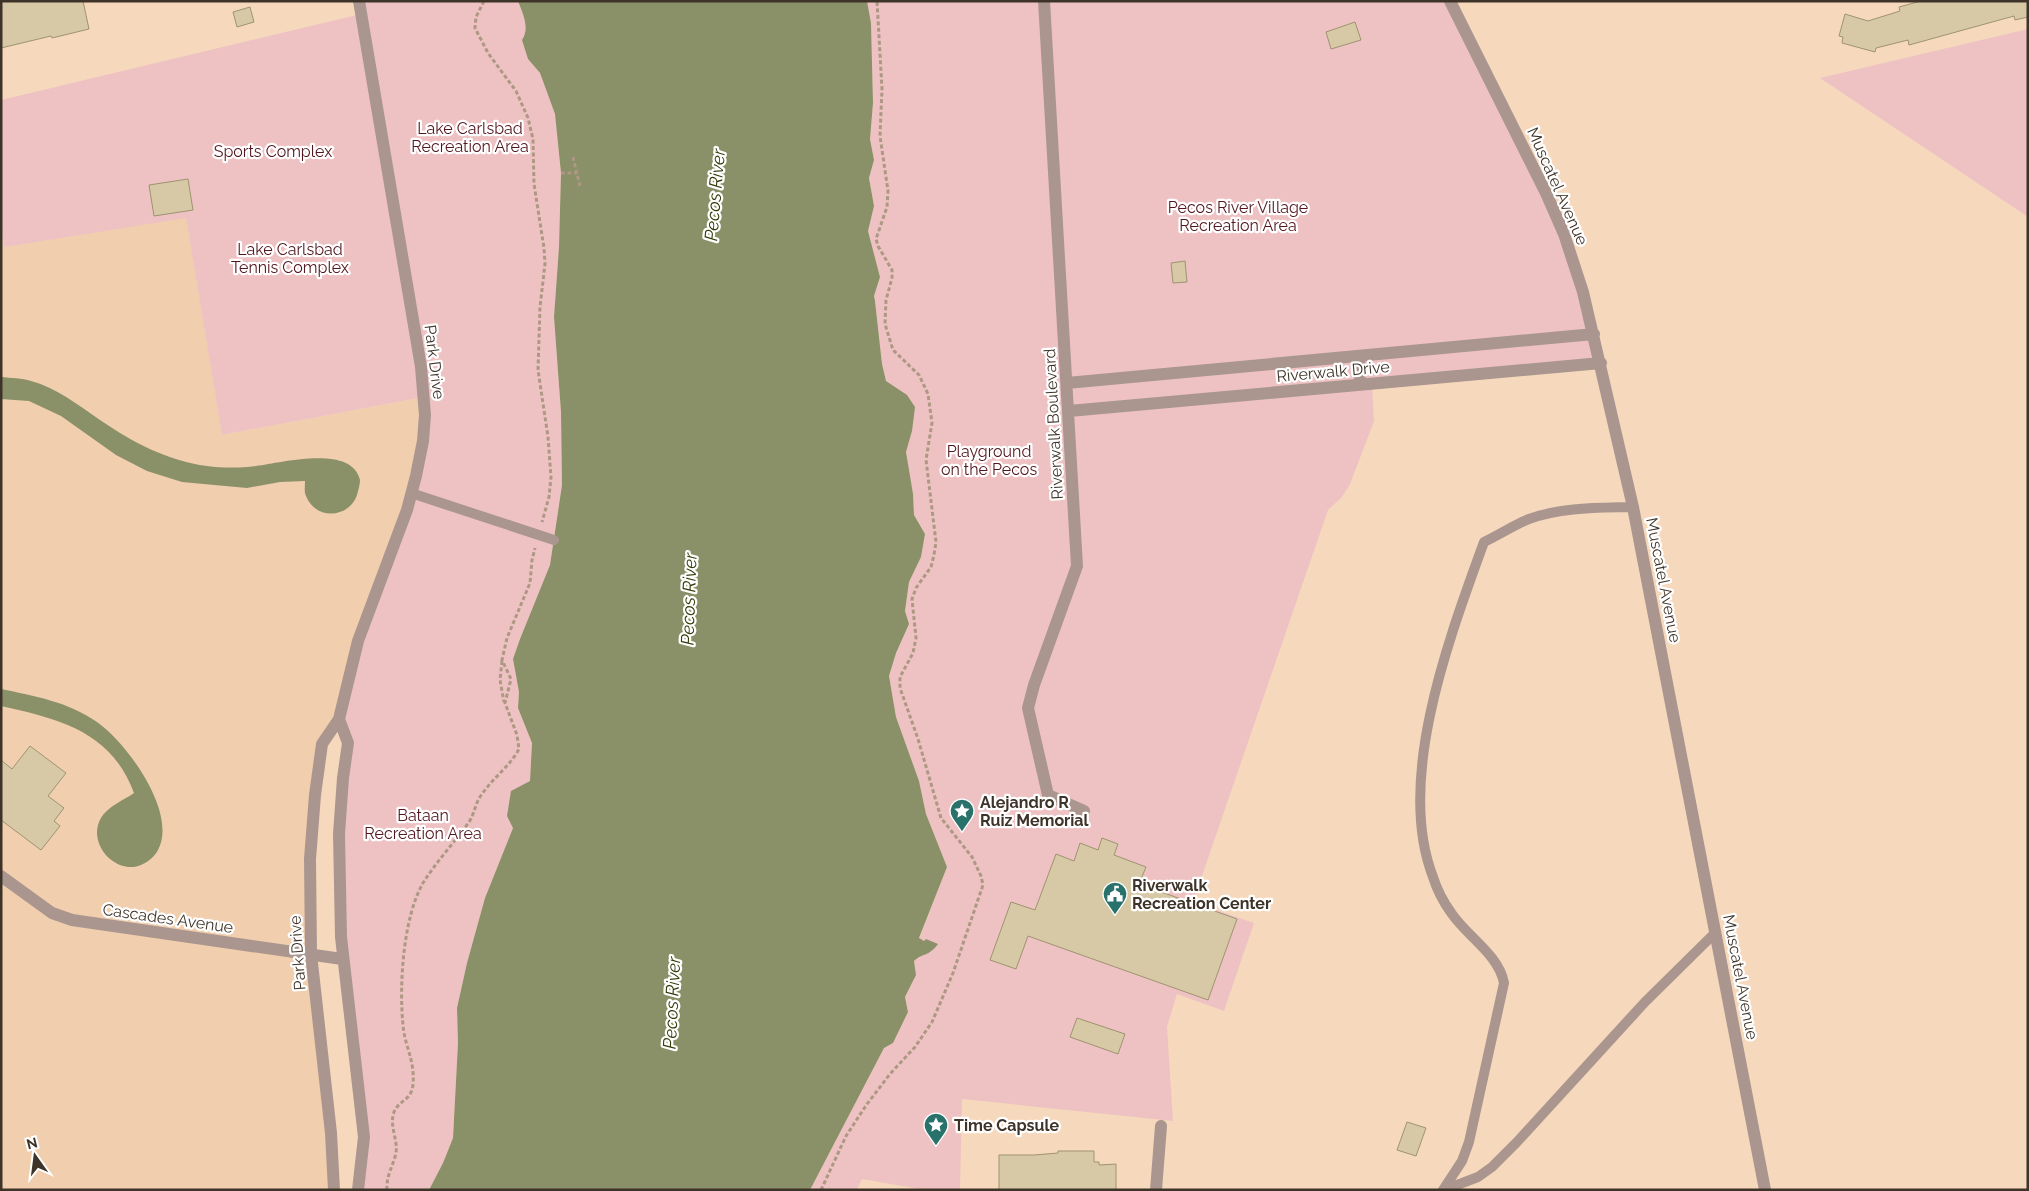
<svg xmlns="http://www.w3.org/2000/svg" width="2029" height="1191" viewBox="0 0 2029 1191" font-family="Raleway,sans-serif">
<rect width="100%" height="100%" fill="#f6d9bd"/>
<path fill="#f1cead" d="M186 217 222 435 425 397 423 441 346 686 322 744 310 859 334 1190H1V231L5 247Z"/>
<path fill="#eec2c3" d="M359 1H518L525 20 528 59 540 73 555 114 561 173 559 247 554 317 561 412 562 485 550 565 520 639 513 659 519 692 518 708 532 743 530 781 513 828 485 898 467 963 457 1008 458 1043 453 1138 443 1163 429 1190H358L364 1137 341 937 348 743 339 719 407 510 424 397 222 435 186 218 5 247 1 231V100L361 14Z
M867 1H1450L1546 193 1601 363 1372 384 1374 421 1370 432 1350 484 1342 497 1328 510 1193 902 1254 923 1224 1011 1177 994 1167 1027 1173 1121 962 1099 960 1190H925L862 1179 857 1190H810L884 1048 893 1043 908 1012 905 997 916 975 914 961C923 953 927 958 937 944L926 939 924 941 919 939 947 867 926 814 919 781 896 717 889 676 896 653 909 624 905 611 909 582 921 557 925 534 914 515 913 494 908 470 906 452 912 431 886 381 882 364 875 301 874 296 880 277 868 231 874 206 869 178 874 160 870 139 873 103 871 23Z
M2028 29V217L1820 78Z"/>
<path fill="#8a9068" d="M518 1H867L871 23 873 103 870 139 874 160 869 178 874 206 868 231 880 277 874 296 875 301 882 364 886 381 907 395 915 407 912 431 906 452 913 494 914 515 925 534 921 557 909 582 905 611 909 624 896 653 889 676 896 717 919 781 926 814 947 867 919 938 924 941 926 939 938 944C927 958 924 952 914 961L916 975 905 997 908 1012 893 1043 884 1048 810 1190H429L443 1163 453 1138 458 1043 457 1008 467 963 485 898 513 828 507 816 511 791 530 781 532 743 518 708 519 692 513 659 520 639 550 565 562 485 561 412 554 317 559 247 561 173 555 114 540 73 528 59 522 40C530 28 523 14 518 1Z
M1 377C11 378 22 378 31 381 57 388 78 405 100 420 132 442 168 461 207 466 222 468 241 468 256 466 281 463 352 444 360 480 360 483 359 488 358 491 353 518 316 522 306 496 304 492 305 486 305 481L280 482 247 488 182 482 147 471 116 455 61 416 29 401 1 399Z
M1 689C34 696 69 702 97 722 127 743 178 813 158 850 154 858 143 866 134 867 109 869 88 840 101 818 107 807 124 800 134 793 111 731 59 719 1 706Z"/>
<path fill="#d7c9a6" stroke="#9f9371" d="M1 1H83L89 29 52 38 51 36 1 48Z
M1921 1H2028V17L2015 20 2014 16 1909 45 1908 40 1876 48 1875 52 1842 43 1843 37 1839 36 1845 14 1868 21 1900 11 1899 7Z
M250 7 254 22 237 27 233 12Z
M1355 22 1361 40 1331 49 1326 32Z
M188 179 193 210 154 216 149 185Z
M1185 261 1187 282 1173 283 1171 263Z
M30 746 66 773 48 796 64 808 54 821 60 826 41 850 1 820V760L12 769Z
M1102 838 1118 844 1114 855 1146 867 1139 884 1237 919 1208 1000 1028 936 1016 969 990 960 1011 902 1035 910 1056 854 1074 861 1080 843 1098 850Z
M1077 1018 1125 1034 1118 1054 1070 1037Z
M1407 1122 1426 1128 1416 1156 1397 1150Z
M1058 1151H1094V1162H1099V1165L1116 1164V1190H999V1155H1034L1058 1153Z"/>
<g fill="none" stroke-linecap="round" stroke-linejoin="round">
<path stroke="#ae9883" stroke-width="3" stroke-dasharray="4 2.5" stroke-linecap="butt" d="M484 1 476 17 475 28 488 53 516 91 528 118 533 139 534 184 544 248 545 264 540 307 538 370 548 437 551 477 549 497 542 522
M573 157 580 186
M561 173H577
M502 661 500 680 504 702
M387 1190C386 1176 393 1166 396 1153 398 1139 389 1126 394 1112 399 1100 411 1101 413 1085 415 1059 405 1048 403 1025 399 985 403 918 423 883 436 862 454 843 469 822 475 813 475 803 482 794 493 778 510 766 519 749L517 735 505 703 511 679 502 660 507 638 530 583 532 560 535 548
M821 1190 846 1136 867 1104 890 1074 915 1047 932 1022 953 973 983 885 981 876 972 857 941 818 918 739 900 688V677L913 653 916 638 912 599 916 588 931 567 934 555 936 542 926 460 932 423 928 394 919 375 893 350 885 324 886 300 892 278V270L878 246 876 239 887 207 888 191 880 136 882 89 877 1"/>
<path stroke="#aa968f" stroke-width="10" d="M411 493 554 540
M1443 1190 1462 1161 1469 1142 1504 983C1499 955 1467 936 1452 914 1444 903 1437 890 1433 877 1395 779 1450 636 1484 542 1499 535 1514 525 1529 519 1562 507 1599 508 1633 507
M1444 1190 1478 1177 1492 1167 1517 1142 1645 1002 1716 932"/>
<path stroke="#aa968f" stroke-width="12" d="M1044 1 1077 566 1034 685 1028 708 1048 795 1084 811
M1450 1 1546 193 1564 234 1583 292 1633 507 1765 1190
M1359 356 1360 384
M1067 383 1594 334
M1069 411 1601 363
M339 719 348 743 343 778 339 834 341 937 364 1137 358 1190
M1 876 52 913 72 920 342 959
M334 1190 331 1133 311 954 310 859 315 795 322 744 339 719 358 641 407 510 416 476 423 441 425 415 421 367 359 1
M1156 1190 1161 1126"/>
</g>
<defs>
<symbol id="sight-pin" viewBox="-11 -11 22 30"><path d="M0 17L-7.5 6A9.5 9.5 0 1 1 7.5 6Z" fill="#29726c" stroke="#fff"/><path d="M0-6L1.8-2.2L6-1.7L2.9 1.2L3.7 5.4L0 3.3L-3.7 5.4L-2.9 1.2L-6-1.7L-1.8-2.2Z" fill="#fff"/></symbol>
<symbol id="civic-pin" viewBox="-11 -11 22 30"><path d="M0 17L-7.5 6A9.5 9.5 0 1 1 7.5 6Z" fill="#29726c" stroke="#fff"/><path d="M-.6-6.5H3V-4.5H.6V-3L4-1V1h2V6H-6V1h2V-1L-.6-3ZM-1.2 2.5V6h2.4V2.5Z" fill="#fff"/></symbol>
</defs>
<g fill-rule="evenodd">
<use href="#sight-pin" x="948" y="797" width="28" height="38"/>
<use href="#civic-pin" x="1101" y="880" width="28" height="38"/>
<use href="#sight-pin" x="922" y="1111" width="28" height="38"/>
</g>
<g text-anchor="middle" stroke-width="4.5" stroke-linejoin="round" paint-order="stroke">
<g font-size="16" fill="#51161e" stroke="#fff">
<text x="470" y="134">Lake Carlsbad<tspan x="470" dy="18">Recreation Area</tspan></text>
<text x="273" y="157">Sports Complex</text>
<text x="1238" y="213">Pecos River Village<tspan x="1238" dy="18">Recreation Area</tspan></text>
<text x="290" y="255">Lake Carlsbad<tspan x="290" dy="18">Tennis Complex</tspan></text>
<text x="989" y="457">Playground<tspan x="989" dy="18">on the Pecos</tspan></text>
<text x="423" y="821">Bataan<tspan x="423" dy="18">Recreation Area</tspan></text>
</g>
<g font-size="16" fill="#3e3328" stroke="#fff">
<text transform="translate(1558 186) rotate(66)" y="6">Muscatel Avenue</text>
<text transform="translate(435 362) rotate(83)" y="6">Park Drive</text>
<text transform="translate(1333 371) rotate(-5)" y="6">Riverwalk Drive</text>
<text transform="translate(1053 424) rotate(-93)" y="6">Riverwalk Boulevard</text>
<text transform="translate(1664 580) rotate(79)" y="6">Muscatel Avenue</text>
<text transform="translate(168 918) rotate(8)" y="6">Cascades Avenue</text>
<text transform="translate(297 953) rotate(-94)" y="6">Park Drive</text>
<text transform="translate(1741 977) rotate(79)" y="6">Muscatel Avenue</text>
</g>
<g font-size="16" font-weight="bold" fill="#3e3328" stroke="#fff" text-anchor="start">
<text x="980" y="808">Alejandro R<tspan x="980" dy="18">Ruiz Memorial</tspan></text>
<text x="1132" y="891">Riverwalk<tspan x="1132" dy="18">Recreation Center</tspan></text>
<text x="954" y="1131">Time Capsule</text>
</g>
<g font-size="18" font-style="italic" fill="#353906" stroke="#fff">
<text transform="translate(715 195) rotate(-85)" y="6">Pecos River</text>
<text transform="translate(689 599) rotate(-88)" y="6">Pecos River</text>
<text transform="translate(672 1003) rotate(-87)" y="6">Pecos River</text>
</g>
</g>
<rect width="2029" height="1191" fill="none" stroke="#3e3328" stroke-width="5"/>
<g transform="translate(35 1156) rotate(346)" stroke="#ffffff" stroke-width="4" paint-order="stroke">
<path d="M0-4L9 19L0 12L-9 19Z" fill="#3e3328"/>
<text y="-8" font-size="14" font-weight="bold" text-anchor="middle" fill="#3e3328">N</text>
</g>
</svg>
